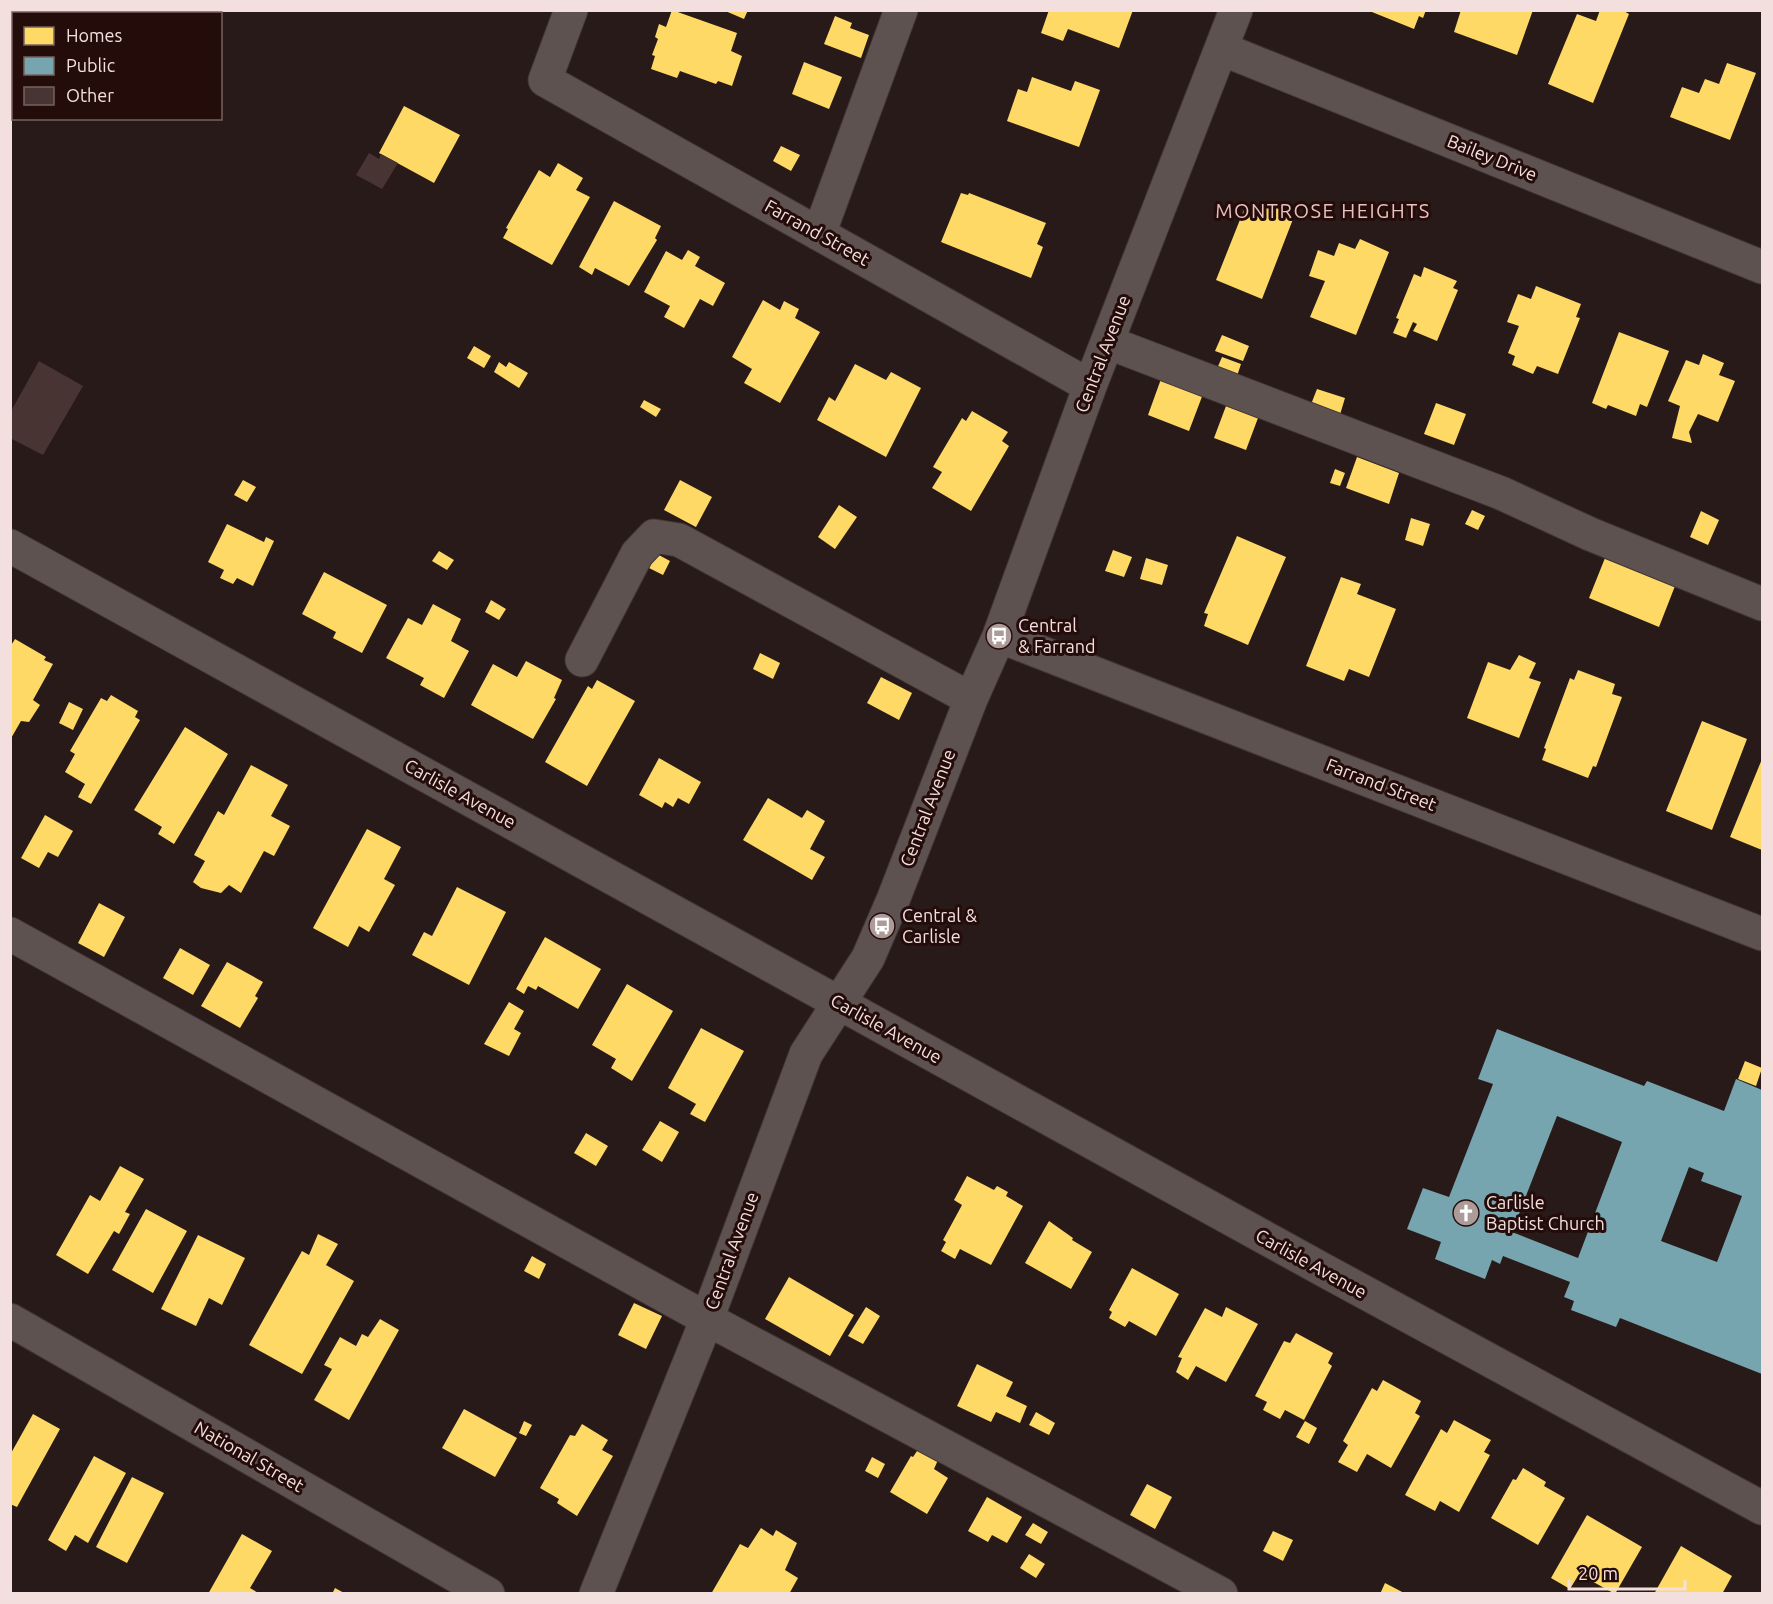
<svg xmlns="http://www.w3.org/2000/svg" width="1773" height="1604" viewBox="0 0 1773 1604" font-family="Ubuntu,sans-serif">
<rect width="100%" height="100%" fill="#281a19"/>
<path fill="#ffd966" d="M672 10 737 33 731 51 742 56 732 86 718 81 716 84 680 71 677 78 651 69 655 56 652 55 658 39 655 37 659 24 666 27Z
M723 10H748L744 19Z
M1049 10H1133L1119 48 1068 29 1063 41 1041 33Z
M1367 10H1426L1423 18 1419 16 1414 29Z
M1461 10H1533L1517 55 1454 32Z
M1600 10H1622L1629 14 1593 103 1548 84 1577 14 1596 21Z
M835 16 852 23 850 28 869 35 861 58 824 44Z
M804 62 842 77 829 109 792 94Z
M1727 63 1756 73 1730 140 1670 117 1682 87 1699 93 1705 79 1719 84Z
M1032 77 1071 91 1075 81 1100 90 1079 147 1007 121 1018 89 1027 92Z
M404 106 460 135 434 183 379 153Z
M781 146 800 155 791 171 773 161Z
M558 163 583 178 576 190 590 197 552 265 503 238 508 229 506 228 539 170 550 177Z
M961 193 968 195 969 193 1046 223 1037 244 1043 247 1031 278 941 242Z
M614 201 661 226 655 238 657 240 629 286 595 268 592 275 579 267Z
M1265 204 1295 214 1262 299 1216 280 1245 207 1260 213Z
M1360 239 1389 252 1356 335 1310 317 1325 281 1309 276 1318 250 1334 256 1339 243 1355 249Z
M688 250 700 257 695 266 725 283 713 306 700 299 684 328 664 317 670 306 644 292 666 251 682 260Z
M1424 267 1457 281 1453 288 1458 290 1437 341 1413 331 1417 324 1413 322 1406 338 1393 333 1399 319 1396 318 1414 274 1421 277Z
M1536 286 1581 304 1576 317 1580 318 1558 374 1537 366 1533 374 1512 365 1515 356 1508 353 1519 326 1507 322 1518 294 1531 299Z
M763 300 780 310 784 301 799 309 795 318 820 332 780 403 744 383 752 369 732 357Z
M1619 332 1669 351 1647 407 1640 404 1636 416 1608 405 1606 409 1592 403Z
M1222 335 1249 346 1243 361 1215 351Z
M474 346 491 356 484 368 467 358Z
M1703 354 1724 363 1719 375 1735 381 1718 422 1698 414 1689 432 1692 443 1672 438 1680 406 1668 401 1686 360 1699 365Z
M1222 357 1241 364 1236 379 1216 371Z
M499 362 506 367 509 362 528 373 519 388 494 372Z
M855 364 886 380 891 372 921 388 886 457 817 420 829 397 835 401Z
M1161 379 1203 394 1189 431 1148 415Z
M1317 389 1345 398 1339 418 1310 407Z
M644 400 661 409 656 417 640 407Z
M1436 403 1466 414 1454 445 1424 434Z
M1226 406 1258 418 1246 450 1214 438Z
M972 411 1008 432 1002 441 1009 446 971 511 932 488 942 472 933 467 962 418 966 421Z
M1357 457 1399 473 1389 504 1346 488Z
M1335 469 1345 473 1340 486 1330 483Z
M243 480 256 487 247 502 234 495Z
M680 480 712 497 696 527 664 510Z
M839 505 857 517 835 549 818 537Z
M1472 510 1485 516 1478 530 1465 524Z
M1701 511 1719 520 1708 545 1690 537Z
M1411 518 1430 524 1423 546 1405 540Z
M227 524 264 542 266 537 274 541 253 586 237 578 233 584 220 578 224 570 208 562Z
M1237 536 1286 557 1248 645 1204 626 1208 614 1204 613Z
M1113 550 1132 557 1124 577 1105 571Z
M439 551 454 560 447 570 432 561Z
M657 554 670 561 663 575 649 568Z
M1146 558 1168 565 1162 585 1140 579Z
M1605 558 1675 586 1659 627 1589 598Z
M324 572 387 605 362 653 333 638 336 632 302 614Z
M1341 577 1361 584 1357 594 1396 609 1369 677 1349 669 1344 681 1306 666Z
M491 600 506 609 499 620 485 612Z
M433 604 461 619 451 641 469 651 444 698 420 685 424 678 386 658 408 618 422 625Z
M15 639 46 657 44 660 53 664 33 700 40 705 29 722 21 721 10 740V647Z
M760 653 780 663 773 679 753 669Z
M1519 655 1536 663 1529 678 1541 682 1519 738 1467 718 1488 662 1510 670Z
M526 661 562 680 554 698 556 699 533 739 471 705 493 664 517 677Z
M1578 670 1615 684 1612 694 1622 697 1596 767 1593 766 1588 778 1542 760 1546 749 1544 748 1570 678 1574 680Z
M881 677 912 693 899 720 867 703Z
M597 680 635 701 587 786 545 762 588 686 592 689Z
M111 695 138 711 135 717 140 720 91 804 78 797 85 784 65 772 75 754 70 751 101 698 107 701Z
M69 702 83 709 73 730 59 723Z
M1702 721 1747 739 1712 830 1666 811Z
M185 727 228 754 174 844 158 834 162 827 134 810Z
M659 758 701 782 689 804 678 798 673 807 665 802 662 808 639 795Z
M1762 759V850L1730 837Z
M251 765 288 785 271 816 290 826 274 856 264 851 241 893 229 885 221 893 201 888 193 882 205 861 194 855 218 811 224 815Z
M768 798 802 818 807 810 825 821 810 849 825 857 812 880 743 840Z
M45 815 73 831 58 857 48 852 39 868 21 858Z
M367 829 401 847 384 879 395 885 369 932 359 926 348 947 313 928Z
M457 887 506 912 469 985 412 955 424 932 432 936Z
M99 903 125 917 104 957 78 943Z
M545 937 601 969 578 1009 538 986 536 990 528 986 524 994 516 989Z
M180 948 210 965 193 995 163 978Z
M227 962 263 982 255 996 258 998 240 1028 201 1006Z
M627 984 673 1011 632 1081 611 1068 616 1059 592 1045Z
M509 1002 524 1011 514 1029 521 1033 509 1056 484 1044Z
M701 1028 744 1051 705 1122 690 1114 696 1104 668 1088Z
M1745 1061 1762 1068 1756 1086 1738 1079Z
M660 1121 679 1132 662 1162 642 1150Z
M586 1133 608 1146 596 1166 574 1153Z
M120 1166 144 1179 125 1212 130 1214 119 1234 114 1231 88 1274 56 1255 90 1195 100 1201Z
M967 1176 994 1190 997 1186 1008 1192 1006 1196 1023 1206 991 1265 960 1249 955 1259 941 1251 946 1242 943 1240 962 1205 954 1200Z
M146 1209 187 1231 153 1293 112 1270Z
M1049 1221 1073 1238 1072 1240 1092 1252 1071 1289 1025 1263Z
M318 1234 338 1244 326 1265 354 1281 302 1374 249 1345 302 1251 309 1255Z
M198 1235 245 1258 222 1305 209 1298 196 1326 161 1309Z
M532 1256 546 1264 539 1279 524 1271Z
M1132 1268 1179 1294 1156 1336 1129 1321 1125 1327 1109 1318 1112 1312 1109 1310Z
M789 1277 854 1315 830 1356 765 1319Z
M634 1303 662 1316 646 1349 618 1335Z
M866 1307 880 1316 863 1344 848 1336Z
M1226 1307 1258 1324 1226 1382 1196 1366 1188 1380 1176 1372 1182 1358 1178 1357 1205 1308 1222 1317Z
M380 1319 399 1330 349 1420 314 1400 332 1369 324 1365 340 1337 356 1346 362 1334 368 1337Z
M1296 1333 1333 1353 1328 1363 1332 1366 1304 1420 1285 1410 1280 1419 1263 1410 1267 1402 1255 1396 1284 1341 1290 1343Z
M977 1364 1013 1382 1006 1396 1027 1406 1020 1423 996 1412 991 1422 957 1406Z
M1383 1380 1421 1401 1415 1413 1420 1416 1391 1468 1367 1454 1357 1472 1338 1462 1348 1445 1343 1441 1372 1388 1377 1391Z
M464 1409 517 1438 495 1477 442 1448Z
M1036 1412 1055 1423 1049 1435 1029 1425Z
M33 1414 60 1429 17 1507 10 1504V1455Z
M1454 1420 1491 1440 1484 1452 1490 1455 1459 1512 1440 1501 1435 1511 1405 1495 1441 1429 1447 1433Z
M524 1421 532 1425 526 1436 519 1433Z
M1305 1421 1317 1428 1309 1444 1296 1437Z
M582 1424 608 1440 602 1450 613 1456 577 1516 557 1503 559 1499 540 1488 570 1435 575 1436Z
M919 1448 938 1460 934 1469 948 1478 927 1514 890 1492 911 1456 913 1457Z
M94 1456 126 1473 88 1543 75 1535 66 1551 48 1540Z
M872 1457 885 1464 878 1478 865 1471Z
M1523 1468 1546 1482 1544 1486 1565 1498 1538 1545 1491 1518 1513 1479 1516 1480Z
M132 1477 164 1493 127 1563 96 1547Z
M1147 1484 1172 1497 1155 1529 1130 1515Z
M987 1497 1022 1517 1007 1543 992 1535 988 1542 968 1531Z
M1587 1515 1642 1547 1615 1594 1579 1574 1570 1589 1551 1578Z
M1033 1523 1048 1532 1041 1544 1025 1535Z
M761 1528 773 1536 776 1530 797 1543 785 1570 798 1578 789 1594H711L740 1544 748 1548Z
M1273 1531 1293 1540 1283 1561 1263 1551Z
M242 1534 272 1551 250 1588 260 1594H208Z
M1681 1546 1732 1576 1722 1594H1654Z
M1029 1554 1045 1564 1036 1578 1020 1568Z
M1385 1583 1406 1594H1380Z
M335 1588 346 1594H332Z"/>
<path fill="#76a5af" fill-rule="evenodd" d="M1497 1029 1644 1086 1647 1081 1724 1111 1736 1079 1762 1090V1374L1620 1318 1616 1327 1571 1310 1574 1301 1564 1297 1570 1282 1503 1256 1500 1264 1492 1260 1485 1279 1462 1270 1435 1259 1441 1242 1407 1229 1423 1188 1449 1197 1493 1084 1478 1079ZM1557 1116 1622 1142 1578 1258 1512 1232ZM1689 1167 1704 1173 1701 1181 1742 1196 1717 1262 1661 1241Z"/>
<path fill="#483433" d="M369 153 379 159 381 154 398 163 382 189 356 175Z
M39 361 83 386 43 455 10 438V413Z"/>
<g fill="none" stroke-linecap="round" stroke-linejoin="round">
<defs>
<path id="minor" d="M571 10 545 80 1090 386
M1222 49 1762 267
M819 234 901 10
M1107 342 1501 493 1590 534 1762 604
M10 546 1329 1273 1762 1508
M999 636 1762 934
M582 660 637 554 654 536 679 540 971 699
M10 934 707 1319 1221 1594
M10 1320 488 1594
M596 1594 707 1319 806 1054 868 958 893 900 971 699 999 636 1090 386 1236 10"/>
</defs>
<use href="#minor" stroke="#413535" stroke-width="35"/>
<use href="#minor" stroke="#5e5251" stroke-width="33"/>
</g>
<defs>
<symbol id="bus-disc" viewBox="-11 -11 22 22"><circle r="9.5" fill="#ac9b99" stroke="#240c0a"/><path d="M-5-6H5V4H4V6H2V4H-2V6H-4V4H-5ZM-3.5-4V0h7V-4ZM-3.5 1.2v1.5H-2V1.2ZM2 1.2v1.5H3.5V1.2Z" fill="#fff"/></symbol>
<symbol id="church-disc" viewBox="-11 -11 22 22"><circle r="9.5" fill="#ac9b99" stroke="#240c0a"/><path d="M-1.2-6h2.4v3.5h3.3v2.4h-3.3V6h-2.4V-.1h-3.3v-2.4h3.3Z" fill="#fff"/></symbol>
</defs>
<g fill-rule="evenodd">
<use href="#bus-disc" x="984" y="621" width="30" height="30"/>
<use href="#bus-disc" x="867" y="911" width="30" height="30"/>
<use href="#church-disc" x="1451" y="1198" width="30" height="30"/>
</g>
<g text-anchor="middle" stroke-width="6" stroke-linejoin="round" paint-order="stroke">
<g font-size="18" fill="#f3e0de" stroke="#240c0a">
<text transform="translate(1492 158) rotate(22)" y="6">Bailey Drive</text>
<text transform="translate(817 233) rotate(29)" y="6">Farrand Street</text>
<text transform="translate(1103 354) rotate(-69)" y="6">Central Avenue</text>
<text transform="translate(1381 785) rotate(21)" y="6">Farrand Street</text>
<text transform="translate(460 794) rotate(29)" y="6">Carlisle Avenue</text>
<text transform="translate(928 808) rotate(-69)" y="6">Central Avenue</text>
<text transform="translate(886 1029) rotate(29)" y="6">Carlisle Avenue</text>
<text transform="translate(732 1251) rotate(-70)" y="6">Central Avenue</text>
<text transform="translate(1311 1264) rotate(29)" y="6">Carlisle Avenue</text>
<text transform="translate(249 1457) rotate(30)" y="6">National Street</text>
</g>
<g font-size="18" fill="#f3e0de" stroke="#240c0a" text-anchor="start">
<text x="1018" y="632">Central<tspan x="1018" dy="21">&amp; Farrand</tspan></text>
<text x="902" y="922">Central &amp;<tspan x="902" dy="21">Carlisle</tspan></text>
<text x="1486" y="1209">Carlisle<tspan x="1486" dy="21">Baptist Church</tspan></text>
</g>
<g font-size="20" letter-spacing="1.5" fill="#e6c1bd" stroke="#240c0a">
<text x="1323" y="218">MONTROSE HEIGHTS</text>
</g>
</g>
<rect width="1773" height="1604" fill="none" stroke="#f3e0de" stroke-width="24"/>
<rect x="12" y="12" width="210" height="108" fill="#240c0a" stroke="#77615f" stroke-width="1.5"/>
<rect x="24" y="27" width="30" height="18" fill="#ffd966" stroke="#77615f" stroke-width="1.5"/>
<text x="66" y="42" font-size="18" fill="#f3e0de">Homes</text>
<rect x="24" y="57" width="30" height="18" fill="#76a5af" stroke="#77615f" stroke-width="1.5"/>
<text x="66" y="72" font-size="18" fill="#f3e0de">Public</text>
<rect x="24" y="87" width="30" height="18" fill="#483433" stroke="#77615f" stroke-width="1.5"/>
<text x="66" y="102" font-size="18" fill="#f3e0de">Other</text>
<path d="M1569 1580v9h116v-9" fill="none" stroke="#f3e0de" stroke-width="3"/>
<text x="1578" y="1580" font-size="18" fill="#f3e0de" stroke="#240c0a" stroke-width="4.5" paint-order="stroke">20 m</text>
</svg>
